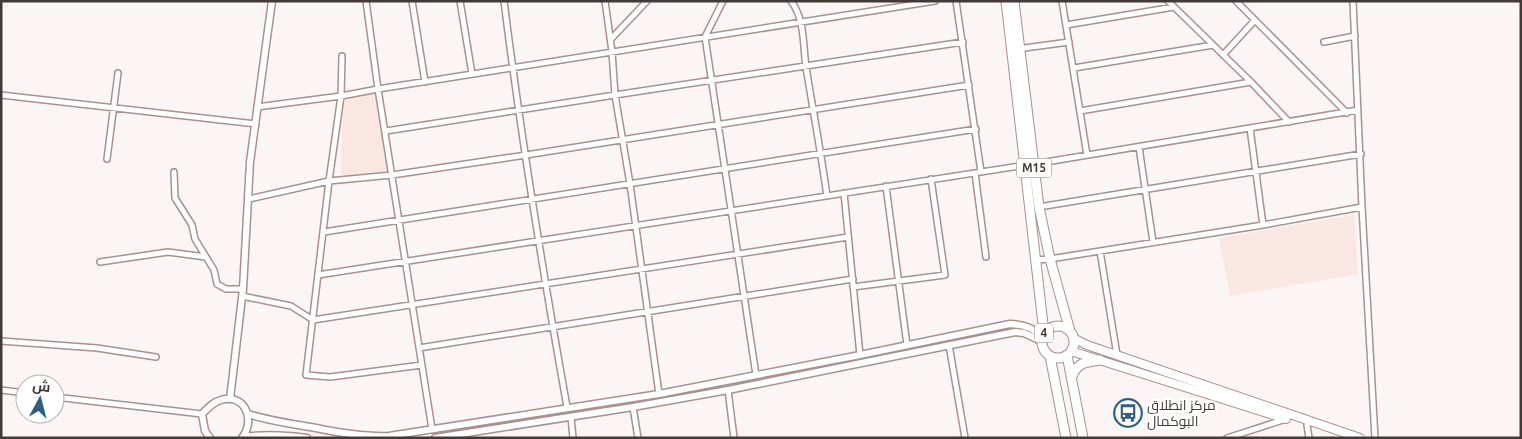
<svg xmlns="http://www.w3.org/2000/svg" width="1522" height="439" viewBox="0 0 1522 439" font-family="Ubuntu,Cairo,sans-serif">
<rect width="100%" height="100%" fill="#fbf6f5"/>
<path fill="#fae6e2" d="M375 93 387 171 341 179 343 99Z
M1354 215 1358 274 1230 296 1219 238Z"/>
<g fill="none" stroke-linecap="round" stroke-linejoin="round">
<defs>
<path id="minor" d="M366 1 378 89 432 429
M412 1 425 82
M460 1 472 74
M504 1C521 137 543 273 567 407
M605 1 612 52 615 95 630 184 659 394
M723 1 705 37 756 375
M791 1C805 19 803 46 806 67 813 110 821 153 827 196
M956 1 981 172
M1062 1 1087 155
M1168 1 1251 82 1289 122
M1236 1 1347 113
M1353 1 1362 207 1375 438
M1066 25 1174 7
M611 39 647 1
M1324 42 1355 36
M1017 49 1069 42
M1223 55 1255 20
M342 56 341 96 329 181 306 375 330 377 422 365
M1074 68 1213 45
M1 95 256 124
M257 107 341 96 378 89 935 1
M1080 111 1251 82
M1250 128 1263 225
M386 131 615 95 963 42
M1139 147 1153 242
M107 159 118 73
M1034 164 1358 110
M174 172 175 198 192 225 195 239 214 270 217 284 226 289H243
M975 173 986 257
M886 186 907 345
M844 193 860 355
M249 199 329 181 392 175 526 155 969 85
M1039 207 1361 154
M324 232 976 129
M1100 251 1117 355
M1037 260 1050 259 1263 225 1362 207
M100 262 168 252 206 257
M318 275 1026 165
M853 287 945 275 931 179
M242 296 291 306 313 320 848 237
M1 341 97 348 156 357
M949 345 965 438
M419 348 853 279
M1 390 25 393
M728 390 734 438
M55 397 202 414
M633 407 638 438
M571 417 573 438
M1307 425 1309 438
M1227 438 1286 419"/>
<path id="tertiary" d="M230 399 243 289 250 162 272 1
M248 414C270 421 293 424 316 428 340 433 364 437 389 436L659 394 860 355 1010 324C1024 325 1032 327 1042 337
M243 437C265 434 285 435 307 438
M210 438 205 431 202 414C208 408 213 402 221 400 245 393 256 420 242 438
M435 438 633 407 728 390 1015 332 1024 333 1041 341"/>
<path id="primary" d="M1073 338 1087 345 1360 438
M1071 351 1286 419"/>
<path id="trunk" d="M1006 1 1044 333
M1014 1 1039 207 1050 259 1070 331
M1042 342a16 16 0 1 1 32 0a16 16 0 1 1-32 0Z
M1067 355 1083 438
M1050 356 1066 438
M1072 376C1078 362 1086 362 1100 360"/>
</defs>
<use href="#minor" stroke="#a8918e" stroke-width="8"/>
<use href="#tertiary" stroke="#a8918e" stroke-width="9"/>
<use href="#primary" stroke="#a8918e" stroke-width="10"/>
<use href="#trunk" stroke="#a8918e" stroke-width="11"/>
<use href="#minor" stroke="#fff" stroke-width="5"/>
<use href="#tertiary" stroke="#fff" stroke-width="6"/>
<use href="#primary" stroke="#fff" stroke-width="8"/>
<use href="#trunk" stroke="#fff" stroke-width="9"/>
</g>
<defs>
<symbol id="bus-ring" viewBox="-11 -11 22 22"><circle r="9.5" fill="#fff" stroke="#2e5f7d" stroke-width="1.5"/><path d="M-5-6H5V4H4V6H2V4H-2V6H-4V4H-5ZM-3.5-4V0h7V-4ZM-3.5 1.2v1.5H-2V1.2ZM2 1.2v1.5H3.5V1.2Z" fill="#2e5f7d"/></symbol>
</defs>
<g fill-rule="evenodd">
<use href="#bus-ring" x="1112" y="397" width="32" height="32"/>
</g>
<g text-anchor="middle" stroke-width="5" stroke-linejoin="round" paint-order="stroke">
<g fill="#fff" stroke="#7b7474" stroke-width="1">
<rect x="1016.5" y="158.5" width="35" height="19" rx="4"/>
<rect x="1035" y="323.5" width="18" height="19" rx="4"/>
</g>
<g font-size="12" font-weight="bold" fill="#433938">
<text x="1034" y="172">M15</text>
<text x="1044" y="337">4</text>
</g>
<g font-size="14" fill="#433938" stroke="#fff" text-anchor="start">
<text x="1147" y="410">مركز انطلاق<tspan x="1147" dy="16">البوكمال</tspan></text>
</g>
</g>
<rect width="1522" height="439" fill="none" stroke="#433938" stroke-width="5"/>
<g transform="translate(40 399) rotate(7)"><circle r="24" fill="#ffffff" stroke="#b4b0af"/>
<path d="M0-4L9 19L0 12L-9 19Z" fill="#2e5f7d"/>
<text y="-8" font-size="14" font-weight="bold" text-anchor="middle" fill="#433938">ش</text>
</g>
</svg>
